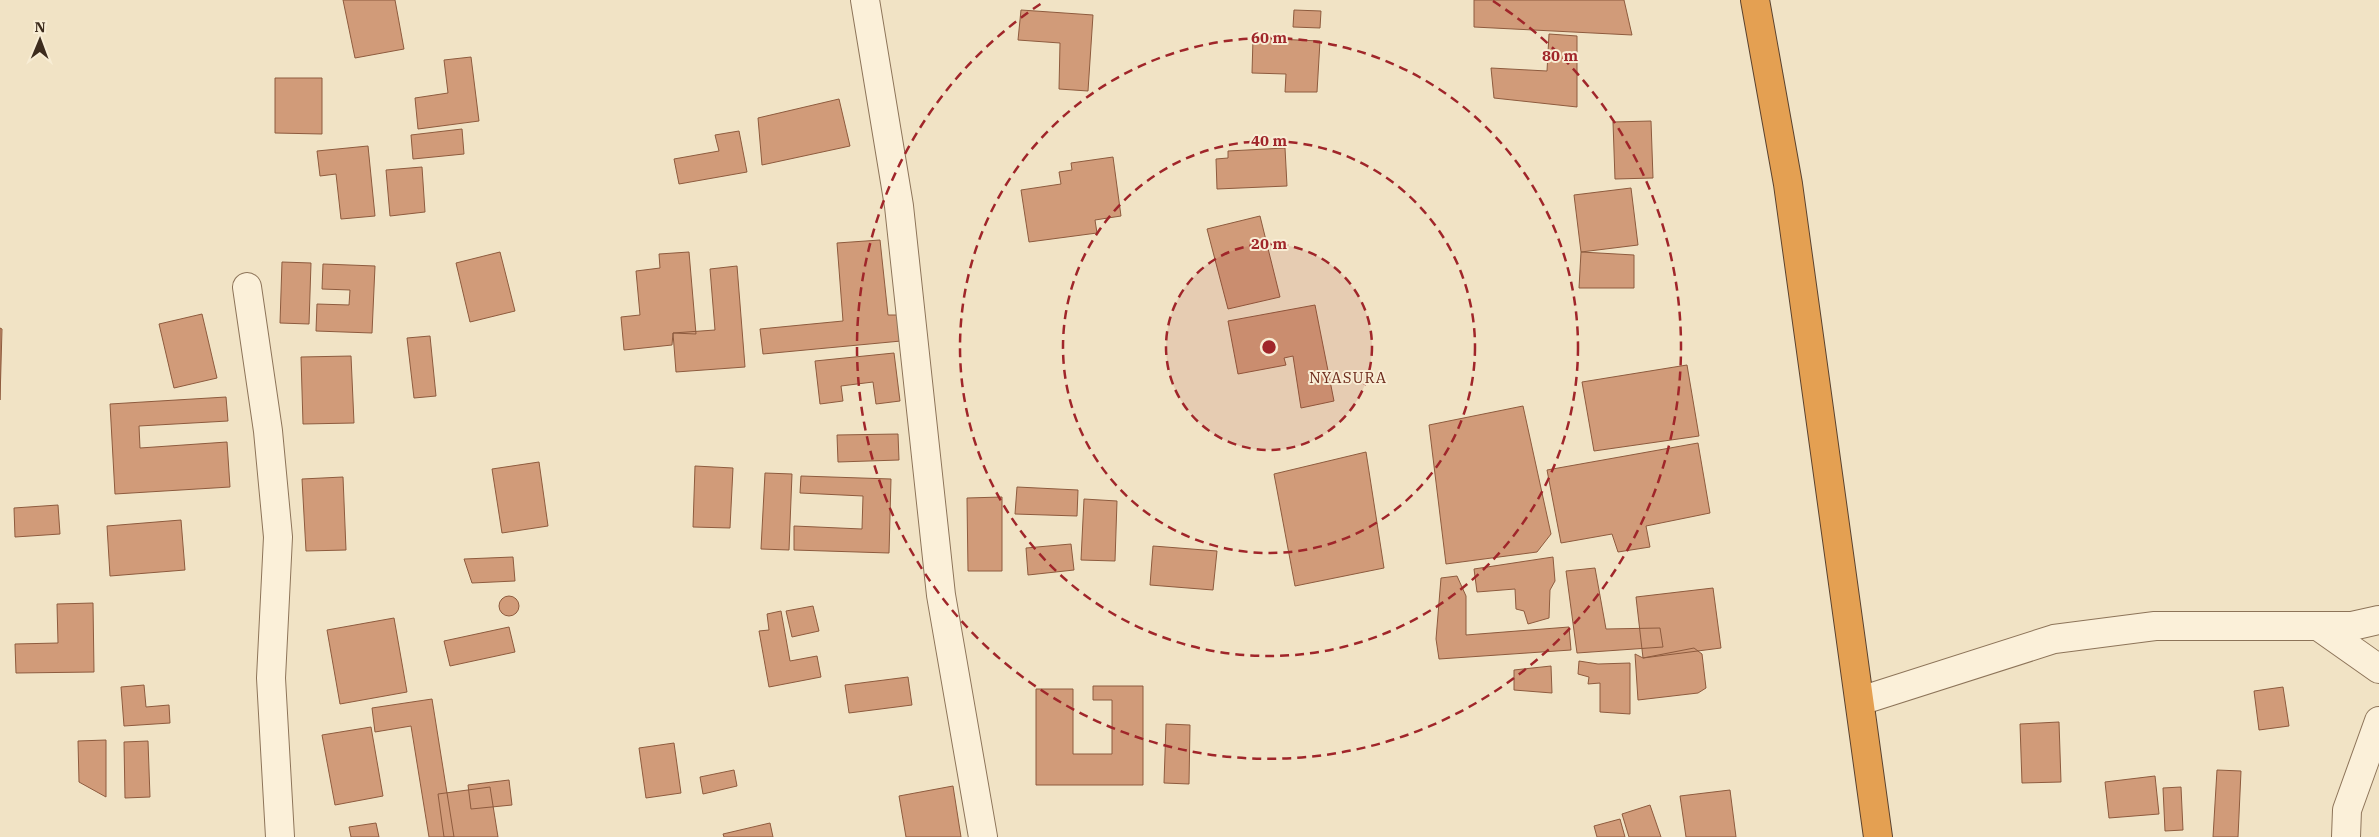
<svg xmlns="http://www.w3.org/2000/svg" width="2379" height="837" viewBox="0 0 2379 837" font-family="'IBM Plex Serif',serif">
<rect width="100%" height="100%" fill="#f1e3c5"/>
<path fill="#d19b79" stroke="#8e5b3e" d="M343 0H395L404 49 355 58Z
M1474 0H1624L1632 35 1474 27Z
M1021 10 1093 15 1088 91 1059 89 1060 43 1018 40Z
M1294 10 1321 11 1320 28 1293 27Z
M1549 34 1577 36V107L1494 98 1491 68 1547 71Z
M1253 38 1320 41 1317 92H1285L1286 74 1252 73Z
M471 57 479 121 418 129 415 98 448 93 444 60Z
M275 78H322V134L275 133Z
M839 99 850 146 762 165 758 118Z
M1651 121 1653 178 1615 179 1613 122Z
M462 129 464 154 413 159 411 135Z
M739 131 747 172 679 184 674 159 719 151 715 135Z
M368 146 375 216 341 219 336 174 320 176 317 151Z
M1285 148 1287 186 1217 189 1216 159 1228 158V151Z
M1113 157 1121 216 1095 220 1097 233 1029 242 1021 190 1061 184 1059 172 1072 170 1071 163Z
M422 167 425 212 390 216 386 170Z
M1631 188 1638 245 1581 252 1574 195Z
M1260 216 1280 297 1228 309 1207 229Z
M880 240 888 315H898L901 341 763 354 760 329 843 321 837 243Z
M500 252 515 311 470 322 456 263Z
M689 252 696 334 673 333 672 345 624 350 621 317 640 315 636 271 660 268 659 254Z
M1581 252 1634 255V288H1579Z
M282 262 311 263 309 324 280 323Z
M323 264 375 266 372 333 316 331 317 304 349 305 350 290 322 289Z
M737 266 745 367 676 372 673 333 715 330 710 269Z
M1315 305 1334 401 1301 408 1293 356 1284 358 1286 365 1238 374 1228 321Z
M202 314 217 378 174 388 159 324Z
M0 328 2 329 0 400Z
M430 336 436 396 414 398 407 338Z
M894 353 900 401 876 404 873 382 841 386 843 401 820 404 815 361Z
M351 356 354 423 303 424 301 357Z
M1687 365 1699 436 1594 451 1582 382Z
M226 397 228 421 139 426 140 448 227 442 230 487 115 494 110 404Z
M1523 406 1551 534 1537 552 1446 564 1429 425Z
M898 434 899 460 838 462 837 435Z
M1698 443 1710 513 1646 526 1650 547 1618 552 1612 534 1561 543 1547 470Z
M1366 452 1384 568 1295 586 1274 474Z
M539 462 548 526 502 533 492 469Z
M695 466 733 468 730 528 693 527Z
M765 473 792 474 789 550 761 549Z
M801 476 891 479 889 553 794 550V526L862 529 863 496 800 493Z
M343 477 346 550 306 551 302 479Z
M1017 487 1078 490 1077 516 1015 514Z
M1002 497V571H968L967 498Z
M1084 499 1117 501 1115 561 1081 560Z
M58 505 60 534 15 537 14 508Z
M181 520 185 570 110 576 107 526Z
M1071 544 1074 570 1028 575 1026 548Z
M1153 546 1217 551 1213 590 1150 585Z
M513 557 515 581 472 583 464 559Z
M1553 557 1555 581 1550 590 1549 618 1528 624 1524 611 1516 609 1515 589 1477 592 1474 569Z
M1595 568 1606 629 1660 628 1663 647 1577 653 1566 571Z
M1457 576 1466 596V635L1569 627 1571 650 1439 659 1436 639 1441 578Z
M1713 588 1721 648 1643 658 1636 597Z
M499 606a10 10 0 1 1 20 0a10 10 0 1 1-20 0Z
M93 603 94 672 16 673 15 644 58 643 57 604Z
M813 606 819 631 792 637 786 611Z
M781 611 790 661 817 656 821 677 769 687 759 631 769 630 767 614Z
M394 618 407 692 340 704 327 630Z
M509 627 515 652 450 666 444 641Z
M1694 648 1702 654 1706 688 1698 693 1638 700 1635 654 1643 658Z
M1579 661 1598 664 1630 663V714L1600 712V683L1588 684 1589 677 1578 674Z
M1551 666 1552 693 1514 690V670Z
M908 677 912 705 849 713 845 685Z
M144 685 146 707 169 705 170 723 124 726 121 687Z
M1093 686H1143V785H1036V689H1073V754H1112V700H1093Z
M2283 687 2289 726 2259 730 2254 691Z
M432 699 454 837H429L411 726 375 732 372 708Z
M2059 722 2061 782 2022 783 2020 724Z
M1166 724 1190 725 1189 784 1164 783Z
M371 727 383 796 335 805 322 735Z
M106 740V797L79 782 78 741Z
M148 741 150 797 125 798 124 742Z
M674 743 681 793 646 798 639 748Z
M734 770 737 786 703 794 700 777Z
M2217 770 2241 771 2238 837H2213Z
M2155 776 2159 814 2109 818 2105 782Z
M509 780 512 805 471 809 468 785Z
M953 786 961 837H906L899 796Z
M490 787 498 837H444L438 794Z
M2181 787 2183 830 2165 831 2163 788Z
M1730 790 1736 837H1686L1680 796Z
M1650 805 1661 837H1629L1622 814Z
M1620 819 1625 837H1597L1594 826Z
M376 823 379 837H351L349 827Z
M770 823 773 837H724L723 834Z"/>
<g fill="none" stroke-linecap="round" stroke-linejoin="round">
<defs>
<path id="minor" d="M865 0 899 206 941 595 983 837
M247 287 268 431 278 537 271 678 280 837
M2318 626 2379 669
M1860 701 2054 639 2155 626H2352L2379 620
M2346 837 2347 810 2379 721"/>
<path id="highway" d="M1755 0 1788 184 1878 837"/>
</defs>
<use href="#minor" stroke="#8d7459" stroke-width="30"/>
<use href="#highway" stroke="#5b422e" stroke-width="30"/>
<use href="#minor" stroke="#fbf0d9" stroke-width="28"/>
<use href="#highway" stroke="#e4a052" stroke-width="28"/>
</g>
<circle cx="1269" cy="347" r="103" fill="#a0262a" fill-opacity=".12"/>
<g fill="none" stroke="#a0262a" stroke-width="2.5" stroke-dasharray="9 6">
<circle cx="1269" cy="347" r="103"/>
<circle cx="1269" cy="347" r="206"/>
<circle cx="1269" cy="347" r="309"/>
<path d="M1493 1A412 412 0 1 1 1045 1"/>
</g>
<g text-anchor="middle" stroke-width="4" stroke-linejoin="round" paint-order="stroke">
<g font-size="15" letter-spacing="1" fill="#6c2a1b" stroke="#f8edd5">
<text x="1348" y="383">NYASURA</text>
</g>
</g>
<circle cx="1269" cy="347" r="8" fill="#a0262a" stroke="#f8edd5" stroke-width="2.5"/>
<g font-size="15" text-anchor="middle" font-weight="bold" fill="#a0262a" stroke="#f8edd5" stroke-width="4" stroke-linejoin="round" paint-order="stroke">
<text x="1269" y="43">60 m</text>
<text x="1560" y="61">80 m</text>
<text x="1269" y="146">40 m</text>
<text x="1269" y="249">20 m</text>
</g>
<g transform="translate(40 40) rotate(1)" stroke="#f8edd5" stroke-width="4" paint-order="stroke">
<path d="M0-4L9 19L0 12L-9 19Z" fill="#3d2c1e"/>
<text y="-8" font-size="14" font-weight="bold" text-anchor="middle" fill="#3d2c1e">N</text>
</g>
</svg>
